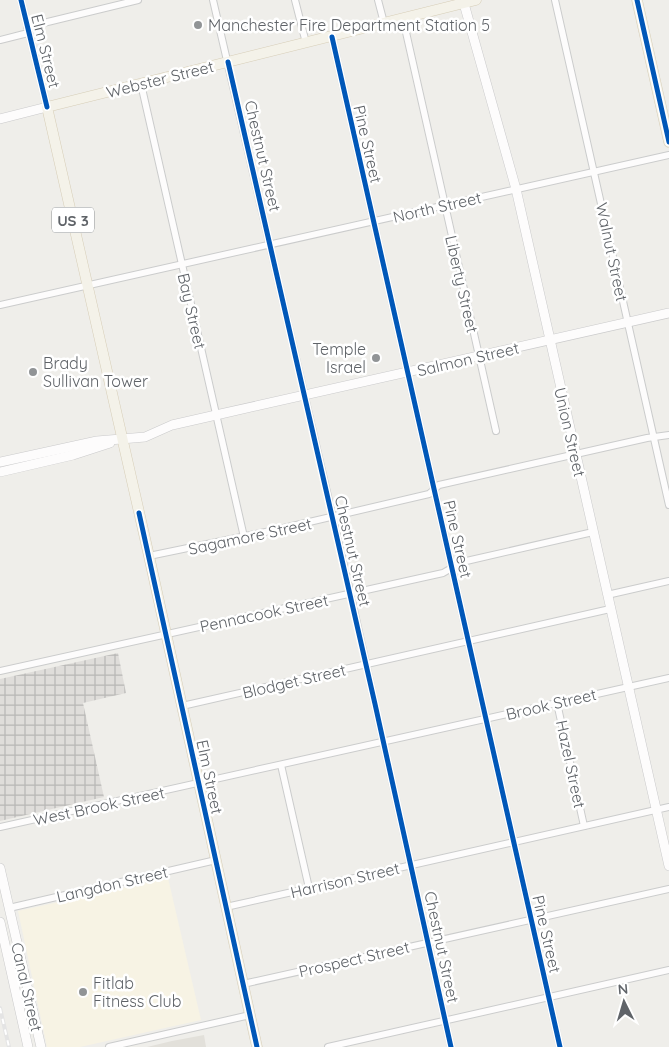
<svg xmlns="http://www.w3.org/2000/svg" width="669" height="1047" font-family="Quicksand,sans-serif">
  <defs>
    <pattern id="industrial-grid" width="8" height="8" patternUnits="userSpaceOnUse" patternTransform="scale(1.25)"><rect width="8" height="8" fill="#dfddda"/><path d="M0 4h8M4 0v8" fill="none" stroke="#b8b7b5"/></pattern>
  </defs>
  <rect width="100%" height="100%" fill="#efeeea"/>
  <!-- commercial -->
  <polygon fill="#f7f3e4" points="168,878 201,1020 80,1047 47,1047 18,911"/>
  <!-- industrial -->
  <polygon fill="url(#industrial-grid)" points="118,653 126,693 83,703 104,797 0,821 0,679"/>
  <!-- education -->
  <polygon fill="#e2e0da" points="204,1035 206,1047 147,1047 172,1041"/>
  <g fill="none" stroke-linecap="round" stroke-linejoin="round">
    <!-- street casing -->
    <g stroke="#cbcccc" stroke-width="8">
      <g id="street">
        <polyline points="21,0 47,107"/>
        <polyline points="213,0 349,587 451,1047"/>
        <polyline points="295,0 306,43"/>
        <polyline points="378,0 384,23"/>
        <polyline points="555,0 669,505"/>
        <polyline points="403,19 496,431"/>
        <polyline points="27,27 138,0"/>
        <polyline points="332,37 560,1047"/>
        <polyline points="0,40 28,33"/>
        <polyline points="141,84 244,537"/>
        <polyline points="0,305 669,155"/>
        <polyline points="149,556 275,530 429,494 439,485 647,438 669,435"/>
        <polyline points="607,595 669,581"/>
        <polyline points="0,671 443,573 462,562 593,532"/>
        <polyline points="557,703 584,826"/>
        <polyline points="182,706 610,609"/>
        <polyline points="281,765 309,888"/>
        <polyline points="0,827 669,678"/>
        <polyline points="226,907 669,807"/>
        <polyline points="9,908 216,860"/>
        <polyline points="243,984 669,889"/>
        <polyline points="109,1047 250,1015"/>
        <polyline points="328,1047 669,970"/>
      </g>
    </g>
    <!-- secondary casing -->
    <g stroke="#cacacb" stroke-width="10">
      <g id="secondary">
        <polyline points="463,0 516,189 669,866"/>
        <polyline points="0,119 47,107"/>
        <polyline points="0,462 97,441 145,437 172,425 216,415 669,313"/>
        <polyline points="0,472 73,455 110,443"/>
        <polyline points="0,868 41,1047"/>
        <polyline points="0,922 28,1047"/>
      </g>
    </g>
    <!-- primary casing -->
    <g stroke="#d7ceb8" stroke-width="11">
      <g id="primary">
        <polyline points="637,0 669,142"/>
        <polyline points="257,1047 149,556 47,107 476,0"/>
      </g>
    </g>
    <!-- street -->
    <use href="#street" stroke="#fdfcfc" stroke-width="6"/>
    <!-- secondary -->
    <use href="#secondary" stroke="#fdfcfc" stroke-width="9"/>
    <!-- primary -->
    <use href="#primary" stroke="#f4f2e9" stroke-width="10"/>
    <!-- rail casing -->
    <g stroke="#e4e4e4" stroke-width="4">
      <polyline id="rail" points="0,1008 9,1047"/>
    </g>
    <!-- rail -->
    <use href="#rail" stroke="#fff" stroke-width="2" stroke-dasharray="5.5" stroke-linecap="butt"/>
    <!-- cycleway casing -->
    <g stroke="#fff" stroke-width="8">
      <g id="cycleway">
        <polyline points="21,0 47,107"/>
        <polyline points="637,0 669,142"/>
        <polyline points="332,37 560,1047"/>
        <polyline points="228,62 375,704 451,1047"/>
        <polyline points="139,513 257,1047"/>
      </g>
    </g>
    <!-- cycleway -->
    <use href="#cycleway" stroke="#0057b8" stroke-width="5"/>
  </g>
  <!-- markers -->
  <g fill="#919496" stroke="#fff" stroke-width="2">
    <circle cx="198" cy="25" r="5"/>
    <circle cx="376" cy="358" r="5"/>
    <circle cx="33" cy="372" r="5"/>
    <circle cx="83" cy="992" r="5"/>
  </g>
  <g text-anchor="middle" dominant-baseline="central" stroke-width="5" stroke-linejoin="round" paint-order="stroke">
    <!-- shield labels -->
    <rect fill="#fff" stroke="#8f9295" stroke-width="1" x="52" y="207.5" width="42" height="25" rx="4"/>
    <g font-size="15" font-weight="bold" fill="#5f6368">
      <text x="73" y="220">US 3</text>
    </g>
    <!-- poi labels -->
    <g font-size="16" fill="#5f6368" stroke="#fff" text-anchor="start">
      <text x="208" y="25">Manchester Fire Department Station 5</text>
      <text x="366" y="349" text-anchor="end">Temple<tspan x="366" dy="18">Israel</tspan></text>
      <text x="43" y="363">Brady<tspan x="43" dy="18">Sullivan Tower</tspan></text>
      <text x="93" y="983">Fitlab<tspan x="93" dy="18">Fitness Club</tspan></text>
    </g>
    <!-- street labels -->
    <g font-size="16" fill="#5f6368" stroke="#fff">
      <text transform="translate(46 51) rotate(76)">Elm Street</text>
      <text transform="translate(160 79) rotate(-14)">Webster Street</text>
      <text transform="translate(368 144) rotate(77)">Pine Street</text>
      <text transform="translate(263 156) rotate(77)">Chestnut Street</text>
      <text transform="translate(437 207) rotate(-13)">North Street</text>
      <text transform="translate(612 252) rotate(78)">Walnut Street</text>
      <text transform="translate(462 284) rotate(77)">Liberty Street</text>
      <text transform="translate(192 311) rotate(77)">Bay Street</text>
      <text transform="translate(468 359) rotate(-13)">Salmon Street</text>
      <text transform="translate(570 432) rotate(77)">Union Street</text>
      <text transform="translate(250 536) rotate(-12)">Sagamore Street</text>
      <text transform="translate(458 539) rotate(77)">Pine Street</text>
      <text transform="translate(353 551) rotate(77)">Chestnut Street</text>
      <text transform="translate(264 613) rotate(-12)">Pennacook Street</text>
      <text transform="translate(294 681) rotate(-13)">Blodget Street</text>
      <text transform="translate(551 704) rotate(-13)">Brook Street</text>
      <text transform="translate(571 764) rotate(78)">Hazel Street</text>
      <text transform="translate(210 777) rotate(78)">Elm Street</text>
      <text transform="translate(99 806) rotate(-12)">West Brook Street</text>
      <text transform="translate(345 880) rotate(-13)">Harrison Street</text>
      <text transform="translate(112 884) rotate(-13)">Langdon Street</text>
      <text transform="translate(547 934) rotate(77)">Pine Street</text>
      <text transform="translate(442 947) rotate(78)">Chestnut Street</text>
      <text transform="translate(354 959) rotate(-13)">Prospect Street</text>
      <text transform="translate(27 987) rotate(77)">Canal Street</text>
    </g>
  </g>
  <!-- north arrow -->
  <g transform="translate(624 1002) rotate(355)" stroke="#ffffff" stroke-width="4" paint-order="stroke">
  <path d="M0-4L9 19L0 12L-9 19Z" fill="#5f6368"/>
  <text y="-8" font-size="14" font-weight="bold" text-anchor="middle" fill="#5f6368">N</text>
  </g>
</svg>
